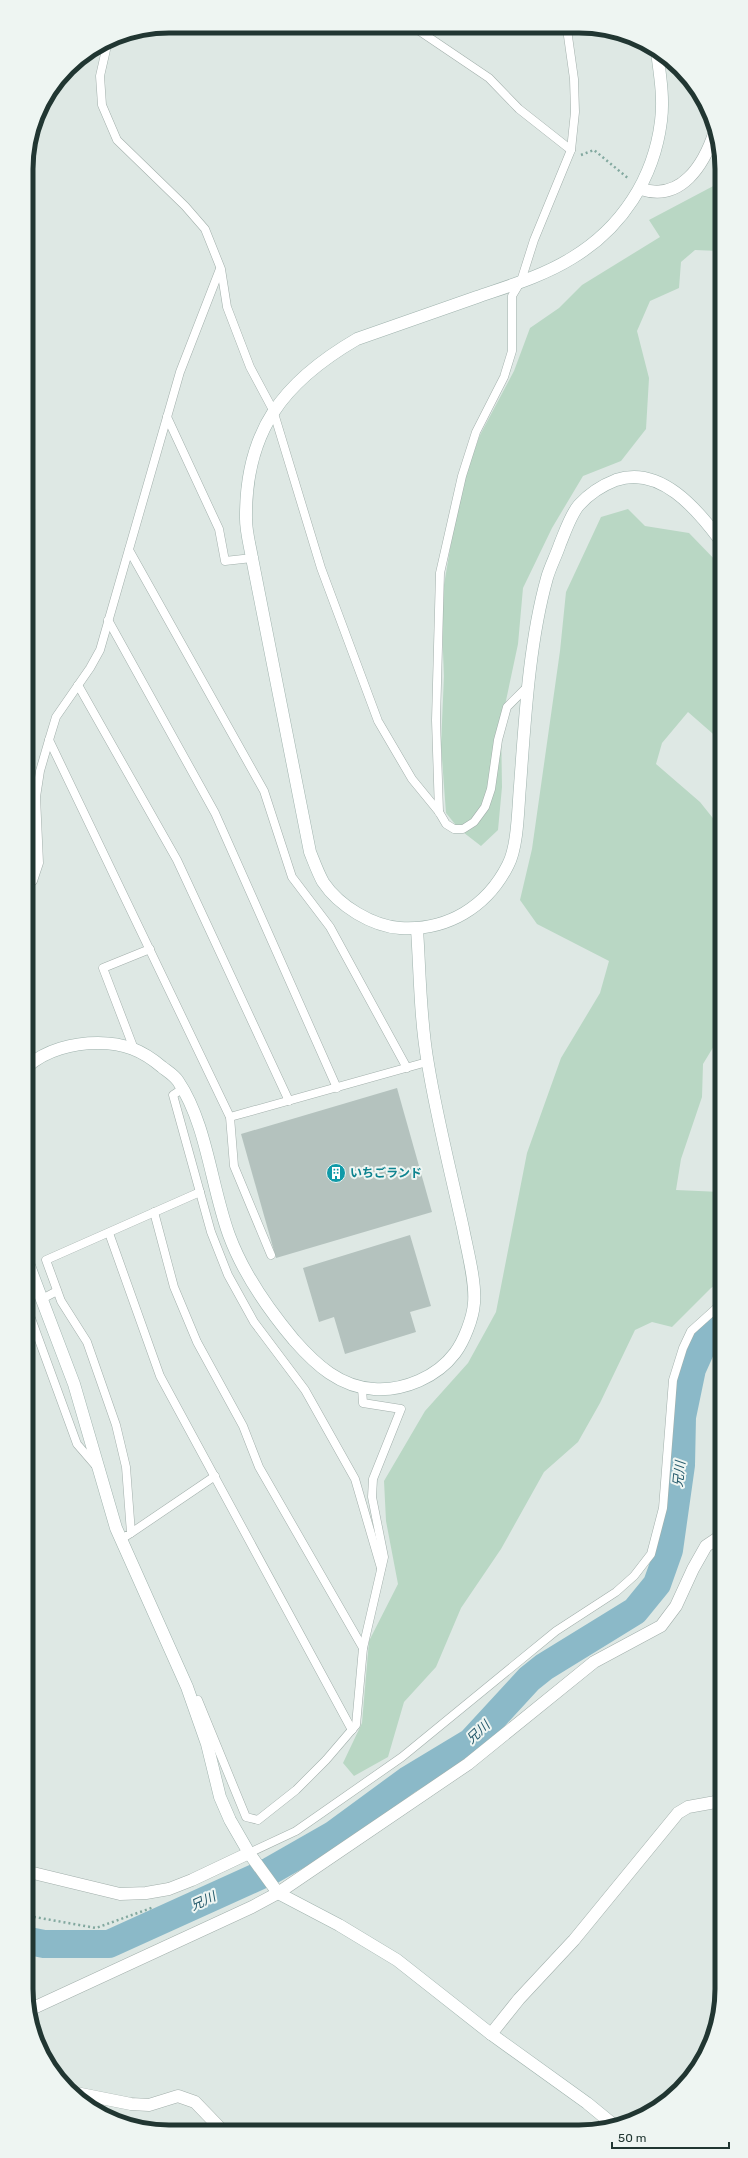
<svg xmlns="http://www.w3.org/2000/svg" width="748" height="2158" font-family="Rubik,'Noto Sans JP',sans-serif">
  <rect width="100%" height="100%" fill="#dee8e4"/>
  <!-- green -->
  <g fill="#b9d7c4">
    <polygon points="719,183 719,251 695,250 681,262 679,288 650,301 637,331 649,378 646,429 621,461 583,476 552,528 523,588 518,644 501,724 502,787 498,830 481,846 459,829 446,813 441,745 444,676 441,603 460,489 480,435 514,371 530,328 559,308 582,285 660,237 649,220"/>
    <polygon points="628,509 645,526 689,533 720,565 720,740 688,712 662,743 656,764 700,802 720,827 720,1036 703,1064 702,1097 681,1159 676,1190 721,1192 721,1282 711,1288 672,1327 652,1322 635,1330 600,1403 578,1442 544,1472 501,1549 461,1608 436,1667 404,1702 388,1757 354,1776 343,1763 362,1723 369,1641 398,1584 386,1521 384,1481 425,1411 468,1363 496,1312 527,1153 561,1058 600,993 609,961 537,924 520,900 532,849 560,651 566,592 601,517"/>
  </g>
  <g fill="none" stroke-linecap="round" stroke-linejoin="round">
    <!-- river -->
    <polyline stroke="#8bb9c8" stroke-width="28" points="29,1941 44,1944 109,1944 270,1871 333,1835 408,1780 471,1742 529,1679 544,1667 635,1611 657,1584 669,1550 681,1465 682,1417 692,1369 705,1340 721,1324"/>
  </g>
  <!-- building -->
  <g fill="#b4c2be">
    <polygon points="397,1088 432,1212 276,1258 241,1134"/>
    <polygon points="410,1235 431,1306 410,1312 416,1332 345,1354 334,1317 319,1322 303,1268"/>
  </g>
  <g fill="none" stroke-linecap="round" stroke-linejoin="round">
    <!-- lane casing -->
    <g stroke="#a2afab" stroke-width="9">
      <g id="lane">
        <polyline points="415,28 489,78 519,109 571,150"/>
        <polyline points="108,41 100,76 102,105 117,140 185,206 205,229 221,269 227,307 250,367 273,410 321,568 378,721 412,779 439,812 446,824 454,829 463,829 474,822 485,807 491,789 498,740 507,707 528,686"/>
        <polyline points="167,417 219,529 225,561 252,558"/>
        <polyline points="129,550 264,791 292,877 330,927 407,1068"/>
        <polyline points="108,620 215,813 337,1088"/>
        <polyline points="78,685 177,860 289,1101"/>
        <polyline points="49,740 230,1117 234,1166 271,1255"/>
        <polyline points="439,812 436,720 440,573 462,476 476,432 504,377 512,351 512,296 521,281 534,240 571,150 575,112 574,79 567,29"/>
        <polyline points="27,887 33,881 39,863 36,797 40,771 49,740 56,717 90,668 100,650 180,372 220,269"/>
        <polyline points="134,1049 103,968 150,949"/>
        <polyline points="182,1089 173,1095 211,1232 228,1275 254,1322 305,1390 355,1479 381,1568"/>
        <polyline points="230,1117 427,1062"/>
        <polyline points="154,1212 174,1287 197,1342 243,1426 259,1467 363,1648"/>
        <polyline points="109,1233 160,1376 352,1730"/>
        <polyline points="42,1299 57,1291"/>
        <polyline points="28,1310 77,1444 96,1466"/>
        <polyline points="131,1533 215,1476"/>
        <polyline points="120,1540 131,1533 126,1467 116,1425 87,1342 61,1301 46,1260 200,1192"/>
        <polyline points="198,1700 246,1817 258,1820 296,1790 326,1760 356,1725 363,1648 384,1557 372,1497 373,1479 401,1409 363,1403 362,1388"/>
        <polyline points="249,1853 296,1831 402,1757 556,1631 616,1592 634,1576 651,1554 663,1508 673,1380 683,1348 691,1331 721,1304"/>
      </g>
    </g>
    <!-- street casing -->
    <g stroke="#a2afab" stroke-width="13">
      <g id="street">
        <path d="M 641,189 C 681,202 704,165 715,131"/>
        <polyline points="29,1872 120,1894 146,1893 169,1889 192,1880 249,1853"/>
        <polyline points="29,2010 252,1907 278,1893 468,1764 594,1662 661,1626 676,1606 693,1569 706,1546 721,1536"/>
        <polyline points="491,2034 519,1999 574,1940 678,1813 688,1807 721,1801"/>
        <polyline points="71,2092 131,2104 149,2105 178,2096 195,2102 221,2129"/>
      </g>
    </g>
    <!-- secondary casing -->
    <g stroke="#9fb2ad" stroke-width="13">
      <g id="secondary">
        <path d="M 657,52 C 660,75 664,98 661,121 C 654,178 622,228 572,258 C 543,276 509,286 477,297 C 437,311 397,325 357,339 C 283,382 245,431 246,519 C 246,532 250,546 252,558 L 310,852 C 314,862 318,873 323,882 C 339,906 372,926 400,928 C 447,931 487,907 508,865 C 518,846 518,808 520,786 C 525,719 529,642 547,578 C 550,567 556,556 560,544 C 565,532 571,514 579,505 C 589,494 603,485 616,480 C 660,465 697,509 720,540"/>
        <path d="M 28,1066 C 46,1050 73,1043 98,1043 C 124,1043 142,1050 162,1067 C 167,1071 174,1075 178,1081 C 207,1124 211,1186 229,1235 C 243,1273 268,1309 294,1340 C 316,1365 340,1387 374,1389 C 404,1391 437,1377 455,1353 C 464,1341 473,1318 474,1303 C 476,1282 467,1249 463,1228 C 451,1173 437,1119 428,1064 C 420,1020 420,973 417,929"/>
        <polyline points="28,1263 74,1384 116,1528 187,1687 207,1744 220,1797 230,1820 249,1853 278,1893 339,1925 397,1960 491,2034 587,2103 615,2126"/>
      </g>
    </g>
    <!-- path -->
    <g stroke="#82a89f" stroke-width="2.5" stroke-dasharray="2 3" stroke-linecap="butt">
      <polyline points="581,155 594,150 629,179"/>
      <polyline points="29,1916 96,1928 154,1907"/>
    </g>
    <!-- lane -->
    <use href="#lane" stroke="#fff" stroke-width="8"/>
    <!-- street -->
    <use href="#street" stroke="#fff" stroke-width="12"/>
    <!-- secondary -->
    <use href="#secondary" stroke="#fff" stroke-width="12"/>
  </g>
  <!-- icons -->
  <defs>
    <g id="building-disc" transform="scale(1)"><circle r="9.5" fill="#0f9aa8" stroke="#eef5f2"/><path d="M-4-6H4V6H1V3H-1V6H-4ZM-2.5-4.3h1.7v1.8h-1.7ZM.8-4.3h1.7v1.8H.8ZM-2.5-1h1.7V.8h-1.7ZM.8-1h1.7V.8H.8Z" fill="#fff"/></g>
  </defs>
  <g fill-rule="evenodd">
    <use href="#building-disc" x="336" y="1173"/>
  </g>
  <g text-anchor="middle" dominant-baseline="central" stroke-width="4" stroke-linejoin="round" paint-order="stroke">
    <!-- culture labels -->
    <g font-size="12" font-weight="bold" fill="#0d838f" stroke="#eef5f2" text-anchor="start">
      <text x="350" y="1173">いちごランド</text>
    </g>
    <!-- water labels -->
    <g font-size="13" font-style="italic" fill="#23586a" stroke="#eef5f2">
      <text transform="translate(679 1474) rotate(-84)">兄川</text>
      <text transform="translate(478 1732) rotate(-43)">兄川</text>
      <text transform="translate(203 1901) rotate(-24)">兄川</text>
    </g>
  </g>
  <!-- crop -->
  <path d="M0 0H748V2158H0ZM169 33H579A136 136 0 0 1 715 169V1989A136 136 0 0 1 579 2125H169A136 136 0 0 1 33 1989V169A136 136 0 0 1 169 33Z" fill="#eef5f2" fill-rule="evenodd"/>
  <path fill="none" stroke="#213632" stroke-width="5" d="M169 33H579A136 136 0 0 1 715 169V1989A136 136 0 0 1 579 2125H169A136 136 0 0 1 33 1989V169A136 136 0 0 1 169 33Z"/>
  <!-- scale -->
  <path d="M612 2142v6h117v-6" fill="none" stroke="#213632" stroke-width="2"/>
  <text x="618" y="2142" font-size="12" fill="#213632" stroke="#eef5f2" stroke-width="3" paint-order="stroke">50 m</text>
</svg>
